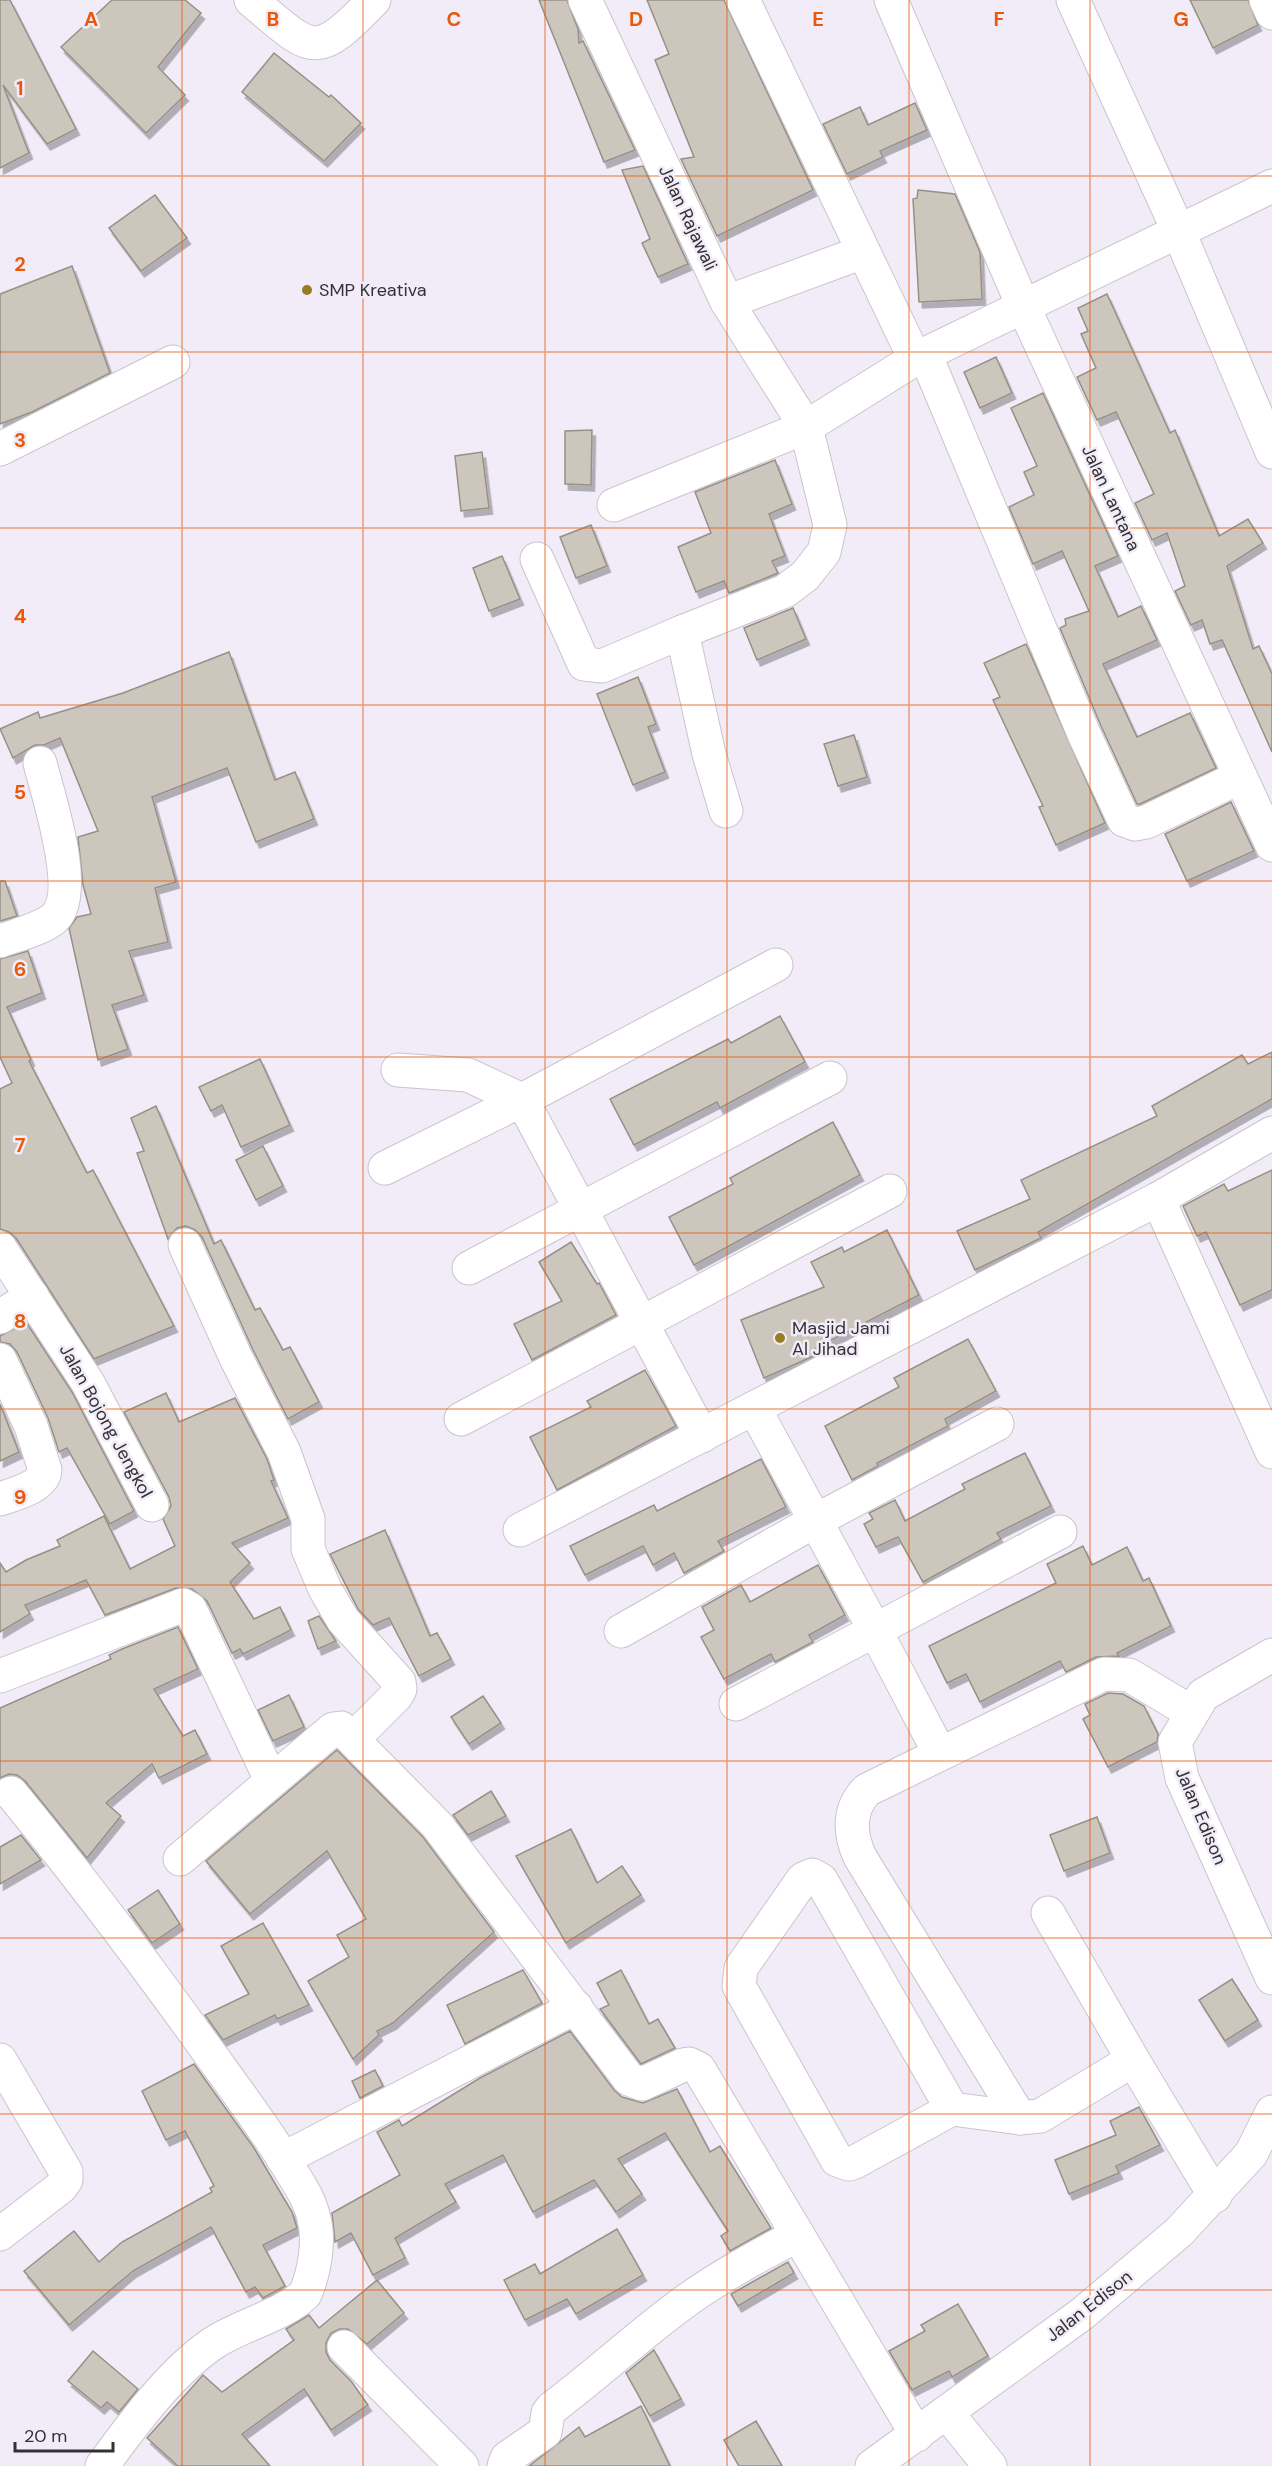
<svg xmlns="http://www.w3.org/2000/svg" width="1272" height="2466" font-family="'DM Sans',sans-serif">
  <defs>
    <filter id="shadow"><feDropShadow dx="3.5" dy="6" stdDeviation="0" flood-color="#0004"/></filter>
  </defs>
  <rect width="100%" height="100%" fill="#f1ecf7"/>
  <!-- building -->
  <g fill="#cdc6bc" stroke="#979087" stroke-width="1.5" filter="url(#shadow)">
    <polygon points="0,0 10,0 76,129 47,144 3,85 29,153 0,168"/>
    <polygon points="112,0 185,0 201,13 158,67 185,95 146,133 61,47"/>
    <polygon points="539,0 567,0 578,29 579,43 583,41 635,150 604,162"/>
    <polygon points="647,0 724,0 813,190 717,236 681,159 694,157 655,60 669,54"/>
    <polygon points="1190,0 1248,0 1258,25 1213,48"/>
    <polygon points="274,53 329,97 331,95 361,123 324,161 242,92"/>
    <polygon points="915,103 927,130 880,151 883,157 847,174 823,124 860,107 868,125"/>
    <polygon points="643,166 688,264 658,277 642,243 650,239 622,170"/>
    <polygon points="918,190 955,194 980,252 982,299 919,302 913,199 917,198"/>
    <polygon points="155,195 187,238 141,271 109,228"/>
    <polygon points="72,266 110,373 32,412 0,424 0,294"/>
    <polygon points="1107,294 1170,433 1175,430 1219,536 1248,519 1263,543 1227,566 1253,649 1259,646 1272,674 1272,752 1222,640 1210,644 1202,620 1191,625 1175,591 1185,586 1167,533 1152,540 1135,503 1154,494 1116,412 1097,420 1077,377 1096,368 1081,334 1088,331 1078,308"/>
    <polygon points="996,357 1012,393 980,408 964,372"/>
    <polygon points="1043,393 1118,556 1095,566 1118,617 1141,606 1157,640 1103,664 1137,737 1190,713 1216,768 1140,804 1137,804 1101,726 1060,628 1066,625 1065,619 1089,611 1062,551 1033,564 1009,507 1034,495 1024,472 1037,466 1011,408"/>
    <polygon points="592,430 591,485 565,484 565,431"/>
    <polygon points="482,452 489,508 461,511 455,456"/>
    <polygon points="775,460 792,504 769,514 785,556 772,561 778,573 729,593 724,581 696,592 678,547 711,533 695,492"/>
    <polygon points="591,525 607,566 576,578 560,537"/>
    <polygon points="502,556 520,599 489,611 473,568"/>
    <polygon points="793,608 806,639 757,660 744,628"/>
    <polygon points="1026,644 1105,823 1056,845 1039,807 1043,806 993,700 1000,697 984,663"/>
    <polygon points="229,652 275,780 295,772 314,819 256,842 227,768 152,797 176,882 155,888 168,942 129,951 144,995 112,1005 128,1049 98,1060 69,928 77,917 91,914 83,885 78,837 98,831 60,738 44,745 35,745 13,758 0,729 38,712 40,718 123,693"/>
    <polygon points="638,677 656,724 648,727 665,772 633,785 597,694"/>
    <polygon points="854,735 867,777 838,786 824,744"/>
    <polygon points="1231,802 1254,851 1187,881 1165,834"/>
    <polygon points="0,881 5,881 17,916 0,921"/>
    <polygon points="28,951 42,993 7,1007 31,1060 29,1061 87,1173 93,1170 174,1326 94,1359 16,1238 9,1232 0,1229 0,1089 12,1083 0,1057 0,959"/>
    <polygon points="780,1016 805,1062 720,1108 717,1102 634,1145 610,1099 728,1039 731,1043"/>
    <polygon points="1272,1052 1272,1099 1038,1232 1041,1238 975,1270 957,1231 1030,1199 1021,1180 1157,1116 1152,1106 1242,1055 1248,1064"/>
    <polygon points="260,1059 290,1125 241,1147 222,1105 211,1111 199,1087"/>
    <polygon points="156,1106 214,1244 221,1240 255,1310 260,1308 283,1350 290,1347 319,1402 288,1419 253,1350 202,1237 195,1230 186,1226 177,1228 168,1239 137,1153 144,1151 131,1118"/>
    <polygon points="833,1122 860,1175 694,1265 669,1217 733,1184 730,1178"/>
    <polygon points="263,1146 283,1186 256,1200 236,1160"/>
    <polygon points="1272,1170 1272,1290 1240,1305 1206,1232 1197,1236 1183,1206 1224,1184 1228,1191"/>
    <polygon points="887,1230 919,1295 816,1348 818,1354 764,1378 741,1320 824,1287 811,1262 842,1247 844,1252"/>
    <polygon points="571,1242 597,1284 599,1283 616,1315 532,1360 514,1324 562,1301 539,1262"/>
    <polygon points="26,1322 72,1392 134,1511 110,1524 67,1448 59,1452 48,1418 17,1352 10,1344 0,1342 0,1336"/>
    <polygon points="968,1339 996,1391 945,1419 948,1426 877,1463 878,1466 852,1480 825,1426 899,1387 894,1378"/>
    <polygon points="645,1370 676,1426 557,1490 530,1437 591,1407 587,1401"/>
    <polygon points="166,1393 179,1422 235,1398 267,1459 274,1480 271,1481 288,1518 232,1543 250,1563 230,1582 254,1619 280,1607 291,1630 243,1654 240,1649 232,1653 207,1601 192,1589 176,1588 105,1615 86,1580 25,1605 30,1614 0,1632 0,1563 6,1572 26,1560 60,1546 57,1540 104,1516 130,1569 175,1546 163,1519 171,1506 169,1497 124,1412"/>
    <polygon points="0,1404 19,1452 0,1461"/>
    <polygon points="1025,1453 1051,1506 997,1533 1001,1539 923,1582 898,1537 876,1547 864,1524 873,1519 869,1513 895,1500 905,1521 965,1489 962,1484"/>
    <polygon points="761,1459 786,1507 718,1541 724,1551 684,1573 674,1553 653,1565 643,1546 585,1575 570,1546 654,1505 657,1511"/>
    <polygon points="385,1530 430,1636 437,1633 451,1659 419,1676 389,1618 373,1625 358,1609 330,1554"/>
    <polygon points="1083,1546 1092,1565 1127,1547 1143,1581 1149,1578 1171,1626 1117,1653 1119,1656 1096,1657 1066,1672 1060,1661 980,1702 966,1674 947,1683 929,1646 1056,1583 1047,1564"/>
    <polygon points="818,1565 845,1615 809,1635 813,1642 775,1662 771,1654 724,1679 701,1637 714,1630 702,1607 741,1585 750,1602"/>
    <polygon points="319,1616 336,1641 318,1649 308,1621"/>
    <polygon points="178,1627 198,1669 154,1689 183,1736 195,1730 207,1754 159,1778 152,1764 106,1803 121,1816 87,1858 25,1781 17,1775 9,1774 0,1778 0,1708 111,1659 109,1655 122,1649"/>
    <polygon points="1108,1693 1123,1694 1144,1706 1158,1734 1157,1742 1108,1767 1083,1719 1090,1715 1085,1704"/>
    <polygon points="289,1695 304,1727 273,1741 258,1710"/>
    <polygon points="483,1696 501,1723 469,1744 451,1717"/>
    <polygon points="337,1750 423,1837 494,1932 393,2023 377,2031 379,2035 353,2059 308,1981 349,1957 337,1935 366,1919 327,1851 250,1914 206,1861"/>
    <polygon points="491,1791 506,1816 468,1835 453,1815"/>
    <polygon points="1097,1817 1110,1853 1064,1871 1050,1835"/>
    <polygon points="571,1829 597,1883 622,1866 641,1895 566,1943 516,1856"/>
    <polygon points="21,1835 41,1860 0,1884 0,1847"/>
    <polygon points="158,1890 180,1924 152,1943 128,1910"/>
    <polygon points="263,1923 309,2005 277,2019 275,2015 223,2040 205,2015 249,1994 221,1946"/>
    <polygon points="523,1970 542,2003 465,2044 447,2005"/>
    <polygon points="621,1970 649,2024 658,2019 675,2048 641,2064 600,2009 609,2005 597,1983"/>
    <polygon points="1232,1979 1258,2020 1225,2041 1199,2000"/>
    <polygon points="570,2031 614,2090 622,2097 643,2103 677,2089 710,2152 720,2146 771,2228 730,2251 721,2236 728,2231 665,2133 618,2159 642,2194 616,2212 594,2180 533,2212 503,2155 445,2184 456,2202 395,2238 405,2258 373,2275 351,2233 335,2242 332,2213 400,2175 377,2132 399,2120 402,2126 480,2078"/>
    <polygon points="194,2064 254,2148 292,2212 297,2228 263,2245 285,2286 263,2298 255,2287 246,2292 211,2227 133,2271 69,2325 24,2271 74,2231 99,2262 122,2242 212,2192 210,2188 214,2186 185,2131 166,2140 142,2091"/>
    <polygon points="375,2070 383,2086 360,2098 352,2081"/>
    <polygon points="1139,2107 1160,2145 1116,2166 1119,2173 1069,2194 1055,2160 1116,2135 1110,2121"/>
    <polygon points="617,2229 643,2275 576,2314 567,2299 525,2320 504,2280 535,2264 540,2274"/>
    <polygon points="788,2262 794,2273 738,2306 731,2294"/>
    <polygon points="377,2280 404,2313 367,2344 348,2329 340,2329 331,2333 326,2343 326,2352 330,2360 351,2381 368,2405 331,2430 304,2389 242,2434 270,2466 178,2466 147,2438 203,2375 222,2392 294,2340 286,2329 309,2315 319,2328"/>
    <polygon points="958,2304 988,2356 952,2377 949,2371 912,2390 889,2351 925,2331 921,2325"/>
    <polygon points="654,2350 681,2399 650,2416 626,2373"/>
    <polygon points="93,2351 138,2389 119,2412 107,2402 101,2408 68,2381"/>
    <polygon points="641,2406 670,2466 529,2466 579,2427 585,2437"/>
    <polygon points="756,2421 782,2466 739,2466 724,2440"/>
  </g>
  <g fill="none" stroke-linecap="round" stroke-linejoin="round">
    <!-- minor casing -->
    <g stroke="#c9c4ce" stroke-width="35">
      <g id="minor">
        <path d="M 251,0 C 313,52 314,62 374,0"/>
        <polyline points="585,0 727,302 806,427 830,525 824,552 805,576 785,591 682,632 709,754 726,811"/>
        <polyline points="743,0 915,359"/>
        <polyline points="891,0 1024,308 1272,845"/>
        <polyline points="1073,0 1178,230 1272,452"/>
        <polyline points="1266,0 1272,13"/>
        <polyline points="727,302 863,252"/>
        <polyline points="925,354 1084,734 1124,820 1135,824 1146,822 1240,777"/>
        <polyline points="0,449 173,362"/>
        <polyline points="614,505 806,427 915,359 1272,186"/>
        <polyline points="537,559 584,664 602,666 682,632"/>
        <path d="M 0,941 C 16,935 38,930 52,920 C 83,898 48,795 40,763"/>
        <polyline points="398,1070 468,1075 522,1100"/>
        <polyline points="385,1168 522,1100"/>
        <polyline points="1158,1199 1272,1452"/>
        <polyline points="185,1245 236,1358 284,1452 308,1519 308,1549 325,1589 343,1620 399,1682 400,1689 396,1696 353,1739"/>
        <polyline points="0,1248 88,1383 152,1505"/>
        <polyline points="469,1268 830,1078"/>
        <polyline points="0,1317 32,1296"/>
        <path d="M 0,1360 L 31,1426 L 45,1470 C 44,1487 14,1494 0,1499"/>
        <polyline points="754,1408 1158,1199 1272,1133"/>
        <polyline points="461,1419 890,1191"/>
        <polyline points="702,1436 522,1100 776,965"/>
        <polyline points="520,1530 754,1408 876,1632 939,1752"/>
        <polyline points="621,1631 815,1521 997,1424"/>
        <polyline points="1272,1655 1203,1695 1175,1742 1182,1778 1272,1978"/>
        <polyline points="0,1676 183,1605 190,1609 271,1780"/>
        <polyline points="736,1704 1060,1532"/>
        <path d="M 11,1793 C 81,1878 146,1965 210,2054 C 237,2091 264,2127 288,2166 C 298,2183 310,2199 314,2219 C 320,2242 314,2274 305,2294 C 284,2315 238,2326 212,2344 C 170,2373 132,2425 102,2466"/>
        <polyline points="180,1859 333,1729 341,1728 437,1825 629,2079 642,2084 683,2065 689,2064 699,2069 917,2435"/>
        <polyline points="1048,1913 1133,2060"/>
        <polyline points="0,2060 66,2172 66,2180 61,2187 0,2234"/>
        <polyline points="952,2109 821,1880 812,1875 803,1879 741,1968 739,1986 837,2160 849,2164 855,2162 952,2109 1020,2118 1040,2116 1133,2060 1215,2196"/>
        <path d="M 1020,2118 L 860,1857 C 849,1833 848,1809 867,1790 L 1104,1674 L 1129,1675 L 1191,1712"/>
        <polyline points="283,2159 576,2007"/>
        <polyline points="344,2347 462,2466"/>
        <polyline points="947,2413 990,2466"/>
        <path d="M 504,2466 L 507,2458 L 545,2432 L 548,2413 L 552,2408 C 599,2373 642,2332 690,2298 C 724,2274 761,2254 798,2235"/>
        <polyline points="872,2466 1082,2314 1179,2232 1251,2154 1272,2112"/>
      </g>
    </g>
    <!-- minor -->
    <use href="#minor" stroke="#fff" stroke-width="33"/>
  </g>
  <!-- grid -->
  <path fill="none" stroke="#e8590c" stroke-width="1.5" stroke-opacity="0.55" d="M 182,0 L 182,2466M 363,0 L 363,2466M 545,0 L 545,2466M 727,0 L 727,2466M 909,0 L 909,2466M 1090,0 L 1090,2466M 0,176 L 1272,176M 0,352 L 1272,352M 0,528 L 1272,528M 0,705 L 1272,705M 0,881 L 1272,881M 0,1057 L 1272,1057M 0,1233 L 1272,1233M 0,1409 L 1272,1409M 0,1585 L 1272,1585M 0,1761 L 1272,1761M 0,1938 L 1272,1938M 0,2114 L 1272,2114M 0,2290 L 1272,2290"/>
  <!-- markers -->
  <g fill="#977c24" stroke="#f1ecf7" stroke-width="2">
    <circle cx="307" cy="290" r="6"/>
    <circle cx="780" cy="1338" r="6"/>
  </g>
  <g text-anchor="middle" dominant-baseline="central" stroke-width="5" stroke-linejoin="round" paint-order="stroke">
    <!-- street labels -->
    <g font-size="18" fill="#333135" stroke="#f1ecf7">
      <text transform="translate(688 218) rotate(65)">Jalan Rajawali</text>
      <text transform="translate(1111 498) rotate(65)">Jalan Lantana</text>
      <text transform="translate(106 1421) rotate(61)">Jalan Bojong Jengkol</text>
      <text transform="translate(1201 1816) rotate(67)">Jalan Edison</text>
      <text transform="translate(1089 2306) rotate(-38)">Jalan Edison</text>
    </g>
    <!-- poi labels -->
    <g font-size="18" fill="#333135" stroke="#f1ecf7" text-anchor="start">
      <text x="319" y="290">SMP Kreativa</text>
      <text x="792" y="1328">Masjid Jami<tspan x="792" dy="21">Al Jihad</tspan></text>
    </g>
  </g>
  <g font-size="20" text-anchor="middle" font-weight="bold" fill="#e8590c" stroke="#f1ecf7" stroke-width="5" stroke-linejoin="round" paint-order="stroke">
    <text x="91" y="26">A</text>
    <text x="273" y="26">B</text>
    <text x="454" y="26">C</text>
    <text x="636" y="26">D</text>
    <text x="818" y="26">E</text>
    <text x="999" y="26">F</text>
    <text x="1181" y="26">G</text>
    <text x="20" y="95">1</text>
    <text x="20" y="271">2</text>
    <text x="20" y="447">3</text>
    <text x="20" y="623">4</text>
    <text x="20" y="799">5</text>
    <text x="20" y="976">6</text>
    <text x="20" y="1152">7</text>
    <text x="20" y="1328">8</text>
    <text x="20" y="1504">9</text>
  </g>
  <!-- scale -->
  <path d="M15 2442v9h98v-9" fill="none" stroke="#333135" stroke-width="3"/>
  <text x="24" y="2442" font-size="18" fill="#333135" stroke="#f1ecf7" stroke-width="4.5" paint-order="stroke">20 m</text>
</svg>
